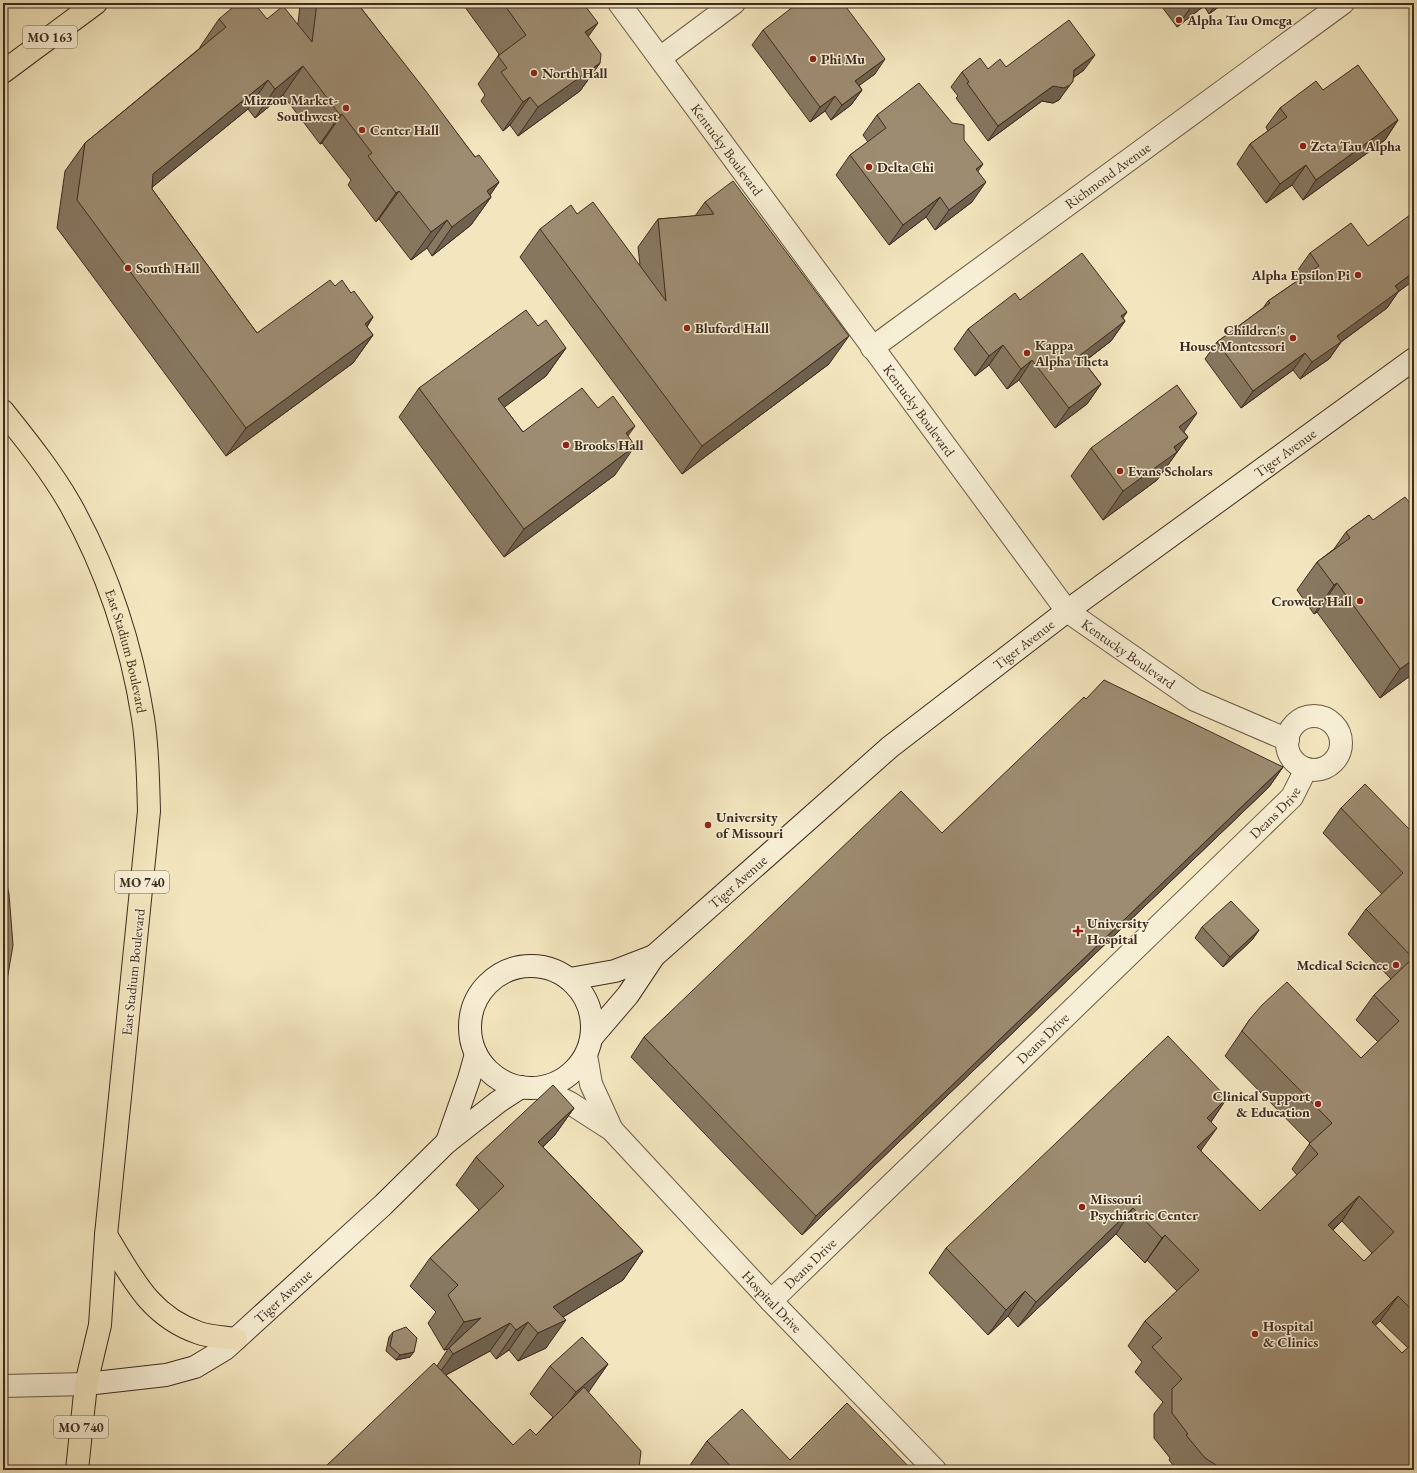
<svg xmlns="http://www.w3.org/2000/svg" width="1417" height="1473" font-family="'EB Garamond',serif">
  <rect width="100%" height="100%" fill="#f3e6be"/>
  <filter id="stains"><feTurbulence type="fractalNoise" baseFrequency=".005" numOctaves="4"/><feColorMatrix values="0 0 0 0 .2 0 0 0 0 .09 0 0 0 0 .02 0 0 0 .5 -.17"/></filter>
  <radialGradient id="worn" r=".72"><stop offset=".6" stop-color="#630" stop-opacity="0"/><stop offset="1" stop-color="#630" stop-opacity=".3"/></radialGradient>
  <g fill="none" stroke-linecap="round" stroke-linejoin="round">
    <!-- street casing -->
    <g stroke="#6c5946" stroke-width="24">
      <g id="street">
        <path id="s1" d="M 619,3 L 1067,611 L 1195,700 L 1288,740"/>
        <polyline points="660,58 734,3"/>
        <path id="s2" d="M 872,348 L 1343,3"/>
        <circle cx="1314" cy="743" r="27"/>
        <polyline points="586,1055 591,1084 612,1130"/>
        <path id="s3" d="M 540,1088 L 570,1103 L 612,1130 L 771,1301 L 935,1470"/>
        <path id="s4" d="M 771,1301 L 1292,797 L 1306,769"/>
        <polyline points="3,1386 86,1384"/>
      </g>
    </g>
    <!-- secondary casing -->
    <g stroke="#3f2a1e" stroke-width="24">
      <g id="secondary">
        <circle cx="531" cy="1027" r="61"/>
        <polyline points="570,979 615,971 654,956"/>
        <path id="s5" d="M 592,1037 L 628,995 L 654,956 L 890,747 L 1067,611 L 1414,359"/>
        <polyline points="447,1142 469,1079 476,1054"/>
        <path id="s6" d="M 86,1384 L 166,1375 L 195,1367 L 225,1349 L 383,1205 L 447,1142 L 498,1102 L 521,1087"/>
      </g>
    </g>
    <!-- primary casing -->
    <g stroke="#3f2a1e" stroke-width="24">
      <g id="primary">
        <polyline points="3,72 96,3"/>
        <path id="s7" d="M 3,411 C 27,441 51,471 70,504 C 107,570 131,643 143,718 C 148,749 148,780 149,811 L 106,1235 L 100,1325 L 86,1384 L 77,1470"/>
        <path d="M 106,1235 C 132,1277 149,1316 199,1333 C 210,1337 224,1337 236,1339"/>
      </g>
    </g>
    <!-- street -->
    <use href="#street" stroke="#f7efd5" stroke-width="22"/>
    <!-- secondary -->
    <use href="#secondary" stroke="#f7efd5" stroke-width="22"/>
    <!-- primary -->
    <use href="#primary" stroke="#f3e6be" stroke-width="22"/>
  </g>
  <!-- wall -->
  <g fill="#877861" stroke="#3f2a1e" fill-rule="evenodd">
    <polygon points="301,3 367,3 361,8 475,157 499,182 490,195 491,197 471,225 432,256 427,248 411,260 379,219 376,222 348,185 351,180 322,143 320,144 283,95 255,118 248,109 152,187 152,189 257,333 335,286 351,293 373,317 367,327 373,335 353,363 226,456 57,228 65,171 85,143 200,48 200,47 219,19 267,19 298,24 300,4"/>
    <polygon points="462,3 583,3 588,36 600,63 580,91 518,136 510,125 503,131 481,101 485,95 478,84 498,56 499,54"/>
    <polygon points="1159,3 1224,3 1209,14 1204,6 1177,27"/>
    <polygon points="763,30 875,74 859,85 862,90 851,105 831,120 825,111 810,122 752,45"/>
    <polygon points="1006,67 1084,70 1073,78 1059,100 1053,103 1042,101 988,141 956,98 958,96 951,87 962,72"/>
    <polygon points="1323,90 1398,120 1385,140 1303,200 1292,185 1266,203 1237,164 1250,144 1268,131 1266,127 1280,108"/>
    <polygon points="877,115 964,140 978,171 972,202 935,230 926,217 889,245 836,175 850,155 868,142 863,135"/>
    <polygon points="705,202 829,364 682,474 520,257 540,229 640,265 638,247 658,219 695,216"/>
    <polygon points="1368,246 1414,280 1398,292 1387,308 1341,342 1329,359 1300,379 1293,370 1241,408 1205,359 1217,342 1263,308 1268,301 1303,277 1298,270 1310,253"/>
    <polygon points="1020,300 1123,318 1125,321 1111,341 1084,362 1101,384 1087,404 1055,428 1019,380 1007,389 989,365 975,376 954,349 968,329"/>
    <polygon points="538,326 566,348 546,376 504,407 523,432 598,408 628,436 615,475 504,557 399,417 419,388"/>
    <polygon points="1184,432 1188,437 1157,480 1103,520 1071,476 1091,448"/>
    <polygon points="1369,515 1414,673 1380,698 1317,612 1314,614 1297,590 1317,562 1334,549 1346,532"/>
    <polygon points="1086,699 1283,767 1269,787 802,1235 631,1057 644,1037 942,833"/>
    <path d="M 1341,808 L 1414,834 L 1414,1470 L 1177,1470 L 1169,1460 L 1170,1458 L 1154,1438 L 1154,1414 L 1163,1402 L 1135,1372 L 1142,1362 L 1128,1346 L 1145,1321 L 1177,1291 L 1147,1260 L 1145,1263 L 1116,1234 L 1018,1327 L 1008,1316 L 988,1335 L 929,1273 L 946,1248 L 1227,1098 L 1211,1122 L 1201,1151 L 1260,1211 L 1297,1175 L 1292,1169 L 1310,1143 L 1225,1056 L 1250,1019 L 1361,1058 L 1378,1042 L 1356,1020 L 1374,995 L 1391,979 L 1348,934 L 1366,909 L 1382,894 L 1323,833 ZM 1342,1221 L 1372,1253 L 1364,1261 L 1333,1230 ZM 1380,1321 L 1408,1348 L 1402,1353 L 1375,1326 Z"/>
    <polygon points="1202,927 1259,930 1252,940 1223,967 1195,938"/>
    <polygon points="574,1108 554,1136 543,1147 643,1251 623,1280 563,1317 546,1348 518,1361 509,1350 496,1359 490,1351 446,1375 513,1445 536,1435 553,1417 530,1394 550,1366 608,1364 588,1392 639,1468 641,1470 322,1470 324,1468 437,1366 448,1349 444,1350 428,1323 436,1312 410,1286 430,1258 479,1210 456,1185 476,1157"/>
    <polygon points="393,1332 410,1357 396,1360 386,1351 389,1337"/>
    <polygon points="707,1441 790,1460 912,1470 690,1470 688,1468"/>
  </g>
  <!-- shaded-wall -->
  <g fill="#6e624f" stroke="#3f2a1e">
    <polygon points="352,3 367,3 334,28"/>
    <polygon points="1196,3 1206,3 1204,6 1177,27 1191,7"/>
    <polygon points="1217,3 1224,3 1209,14"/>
    <polygon points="598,23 578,51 585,32"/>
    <polygon points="1095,55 1084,70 1063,85 1074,70"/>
    <polygon points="885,59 875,74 845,96 855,81"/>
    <polygon points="600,63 580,91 518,136 538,107"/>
    <polygon points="303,66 283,95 255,118 275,89"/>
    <polygon points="268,80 248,109 133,203 153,174"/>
    <polygon points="1073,81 1059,100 1053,103 1042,101 988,141 998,126 1053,86"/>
    <polygon points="862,90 851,105 831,120 842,105"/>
    <polygon points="835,96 825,111 810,122 820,107"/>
    <polygon points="530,97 510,125 503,131 523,102"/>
    <polygon points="342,114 322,143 320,144 340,115"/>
    <polygon points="1398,120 1385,140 1303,200 1316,180"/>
    <polygon points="983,164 969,184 976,169"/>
    <polygon points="1306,165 1292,185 1266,203 1280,184"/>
    <polygon points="499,182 486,201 491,197 471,225 432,256 452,227 487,191"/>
    <polygon points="986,182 972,202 935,230 949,210"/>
    <polygon points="399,191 379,219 376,222 396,193"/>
    <polygon points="940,197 926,217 889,245 903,225"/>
    <polygon points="447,220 427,248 411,260 431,232"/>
    <polygon points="1414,272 1414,280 1398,292 1387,308 1338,344 1341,342 1329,359 1300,379 1312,362 1337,336 1395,286"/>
    <polygon points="1127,312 1116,328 1125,321 1111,341 1065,376 1079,356 1121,316"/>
    <polygon points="373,317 354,345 365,324"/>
    <polygon points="373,335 353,363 226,456 246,428"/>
    <polygon points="849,336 829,364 682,474 702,446"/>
    <polygon points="1003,345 989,365 975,376 989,356"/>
    <polygon points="566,348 546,376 478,427 498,399"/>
    <polygon points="1305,353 1293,370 1241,408 1253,391"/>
    <polygon points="1032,360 1019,380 1007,389 1021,369"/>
    <polygon points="1101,384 1087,404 1055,428 1069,408"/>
    <polygon points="1197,413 1177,442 1179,427"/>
    <polygon points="635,426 615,454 626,433"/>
    <polygon points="1188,437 1157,480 1103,520 1123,491 1174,447"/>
    <polygon points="635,446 615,475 504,557 524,529"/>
    <polygon points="1337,583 1317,612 1314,614 1334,585"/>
    <polygon points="1414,659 1414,673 1380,698 1400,669"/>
    <polygon points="1283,767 1269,787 802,1235 816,1216"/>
    <polygon points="1259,930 1252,940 1223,967 1230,957"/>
    <polygon points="1227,1098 1210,1123 1207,1118"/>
    <polygon points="574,1108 554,1136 518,1170 538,1142"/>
    <polygon points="1217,1128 1199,1153 1197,1147"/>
    <polygon points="1359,1196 1342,1221 1311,1250 1328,1225"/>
    <polygon points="1133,1208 1116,1234 1018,1327 1036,1302"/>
    <polygon points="1165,1235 1147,1260 1145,1263 1162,1238"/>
    <polygon points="643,1251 623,1280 539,1332 566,1320 546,1348 518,1361 538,1333 553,1307"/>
    <polygon points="1025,1291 1008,1316 988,1335 1006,1310"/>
    <polygon points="1398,1296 1380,1321 1354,1347 1372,1322"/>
    <polygon points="481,1318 448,1349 444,1350 464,1322"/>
    <polygon points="528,1322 509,1350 496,1359 516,1330"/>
    <polygon points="510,1323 490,1351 433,1382 453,1354"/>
    <polygon points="414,1352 410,1357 396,1360 400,1355"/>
    <polygon points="608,1364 588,1393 556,1420 576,1392"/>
  </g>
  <!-- building -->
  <g fill="#9d8c71" stroke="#3f2a1e" fill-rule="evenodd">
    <polygon points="238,3 254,3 267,19 283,6 312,42 317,3 357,3 425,90 475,157 479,155 499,182 487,191 491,197 452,227 447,220 431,232 399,191 396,193 368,156 372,153 342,114 340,115 303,66 275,89 268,80 153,174 152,189 257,333 330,280 335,286 342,280 351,293 354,291 373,317 365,324 373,335 246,428 77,200 85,143 226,27 219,19"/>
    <polygon points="503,3 583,3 598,23 585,32 601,54 600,63 538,107 530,97 523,102 501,72 507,68 498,56 526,35"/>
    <polygon points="798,3 843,3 885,59 855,81 862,90 842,105 835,96 820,107 763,30"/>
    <polygon points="1188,3 1196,3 1191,7"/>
    <polygon points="1069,20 1095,55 1074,70 1073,81 1070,85 1064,88 1053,86 998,126 967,83 969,82 962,72 980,58 988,69 1000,59 1006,67"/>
    <polygon points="1358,65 1398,120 1316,180 1306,165 1280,184 1250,144 1287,117 1280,108 1316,81 1323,90"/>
    <polygon points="919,83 952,123 964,125 964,140 983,164 976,169 986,182 949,210 940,197 903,225 850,155 886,128 877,115"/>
    <polygon points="733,181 849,336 702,446 540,229 571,205 577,214 593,202 666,301 658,219 714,214 705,202"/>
    <polygon points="1414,212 1414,272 1395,286 1399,291 1337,336 1341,342 1312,362 1305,353 1253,391 1217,342 1270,303 1268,301 1319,266 1310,253 1351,223 1368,246"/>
    <polygon points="1082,253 1127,312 1121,316 1125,321 1079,356 1101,384 1069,408 1032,360 1021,369 1003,345 989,356 968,329 1015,293 1020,300"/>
    <polygon points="526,310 538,326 546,320 566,348 498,399 523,432 582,388 598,408 613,396 635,426 626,433 635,446 524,529 419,388"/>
    <polygon points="1177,385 1197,413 1179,427 1188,437 1174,447 1177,452 1123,491 1091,448"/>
    <polygon points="1405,497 1414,508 1414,659 1400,669 1337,583 1334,585 1317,562 1350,538 1346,532 1369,515 1373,520"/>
    <polygon points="1104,680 1283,767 816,1216 644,1037 901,791 942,833 1084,697 1086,699"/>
    <path d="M 1365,784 L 1414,834 L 1414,1312 L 1398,1296 L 1372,1322 L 1402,1353 L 1414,1342 L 1414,1470 L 1224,1470 L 1205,1458 L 1186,1435 L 1188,1434 L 1172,1413 L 1172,1389 L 1182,1379 L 1152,1347 L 1162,1338 L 1145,1321 L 1199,1270 L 1165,1235 L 1162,1238 L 1133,1208 L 1036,1302 L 1025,1291 L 1006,1310 L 946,1248 L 1168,1036 L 1227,1098 L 1207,1118 L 1217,1128 L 1197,1147 L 1260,1211 L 1318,1154 L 1309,1144 L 1332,1123 L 1242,1031 L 1250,1019 L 1262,1005 L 1287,982 L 1361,1058 L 1399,1021 L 1374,995 L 1413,958 L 1366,909 L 1403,873 L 1341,808 ZM 1359,1196 L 1394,1232 L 1364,1261 L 1328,1225 Z"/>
    <polygon points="3,866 9,894 13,945 3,1004"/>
    <polygon points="1231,901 1259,930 1230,957 1202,927"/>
    <polygon points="553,1085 574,1108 538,1142 643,1251 553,1307 566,1320 538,1333 528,1322 516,1330 510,1323 453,1354 449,1348 481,1318 464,1322 448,1295 458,1285 430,1258 504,1186 476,1157"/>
    <polygon points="406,1327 417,1338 414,1352 400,1355 390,1346 393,1332"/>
    <polygon points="582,1337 608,1364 576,1392 550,1366"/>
    <polygon points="434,1363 513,1445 530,1429 536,1435 584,1387 641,1451 639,1468 641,1470 326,1470 324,1468"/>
    <polygon points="847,1403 912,1470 734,1470 707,1441 742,1409 790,1460"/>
    <polygon points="252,1465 257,1470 247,1470"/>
  </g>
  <!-- markers -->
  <g fill="#8f2418" stroke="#f7efd5" stroke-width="1.5">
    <circle cx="1179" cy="20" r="4"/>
    <circle cx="813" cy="59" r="4"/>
    <circle cx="534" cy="73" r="4"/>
    <circle cx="346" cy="108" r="4"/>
    <circle cx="362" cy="130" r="4"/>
    <circle cx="1303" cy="146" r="4"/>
    <circle cx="869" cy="167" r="4"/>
    <circle cx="128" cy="268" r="4"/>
    <circle cx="1358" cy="275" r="4"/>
    <circle cx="687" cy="328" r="4"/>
    <circle cx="1293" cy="338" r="4"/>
    <circle cx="1027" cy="353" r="4"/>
    <circle cx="566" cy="445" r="4"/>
    <circle cx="1120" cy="471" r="4"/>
    <circle cx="1360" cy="601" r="4"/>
    <circle cx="708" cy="825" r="4"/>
    <path d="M1076 925h4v4h4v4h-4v4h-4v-4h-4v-4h4z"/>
    <circle cx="1396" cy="965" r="4"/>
    <circle cx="1318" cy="1104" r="4"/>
    <circle cx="1082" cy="1207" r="4"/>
    <circle cx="1255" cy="1334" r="4"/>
  </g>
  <g text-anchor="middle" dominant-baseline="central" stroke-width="3" stroke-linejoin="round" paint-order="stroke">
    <!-- shield labels -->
    <g fill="#f7efd5" stroke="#766555" stroke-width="1">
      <rect x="23" y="26" width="54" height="22" rx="3"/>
      <rect x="115" y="871" width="54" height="22" rx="3"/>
      <rect x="54" y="1416" width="54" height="22" rx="3"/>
    </g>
    <g font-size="13" font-weight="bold" fill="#3f2a1e">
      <text x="50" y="37">MO 163</text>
      <text x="142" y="882">MO 740</text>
      <text x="81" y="1427">MO 740</text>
    </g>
    <!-- poi labels -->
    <g font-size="14" font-weight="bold" fill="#3f2a1e" stroke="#f7efd5" text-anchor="start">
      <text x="1187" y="20">Alpha Tau Omega</text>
      <text x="821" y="59">Phi Mu</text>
      <text x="542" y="73">North Hall</text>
      <text x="338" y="100" text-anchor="end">Mizzou Market-<tspan x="338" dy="16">Southwest</tspan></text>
      <text x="370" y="130">Center Hall</text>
      <text x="1311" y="146">Zeta Tau Alpha</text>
      <text x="877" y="167">Delta Chi</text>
      <text x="136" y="268">South Hall</text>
      <text x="1350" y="275" text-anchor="end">Alpha Epsilon Pi</text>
      <text x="695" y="328">Bluford Hall</text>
      <text x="1285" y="330" text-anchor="end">Children's<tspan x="1285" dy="16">House Montessori</tspan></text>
      <text x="1035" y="345">Kappa<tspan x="1035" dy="16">Alpha Theta</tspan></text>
      <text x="574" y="445">Brooks Hall</text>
      <text x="1128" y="471">Evans Scholars</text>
      <text x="1352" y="601" text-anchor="end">Crowder Hall</text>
      <text x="716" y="817">University<tspan x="716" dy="16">of Missouri</tspan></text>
      <text x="1087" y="923">University<tspan x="1087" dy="16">Hospital</tspan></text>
      <text x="1388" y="965" text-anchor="end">Medical Science</text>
      <text x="1310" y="1096" text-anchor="end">Clinical Support<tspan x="1310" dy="16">&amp; Education</tspan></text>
      <text x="1090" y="1199">Missouri<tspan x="1090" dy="16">Psychiatric Center</tspan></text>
      <text x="1263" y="1326">Hospital<tspan x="1263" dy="16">&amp; Clinics</tspan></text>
    </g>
    <!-- street labels -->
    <g font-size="14" fill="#3f2a1e" stroke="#f7efd5">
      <text stroke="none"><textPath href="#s1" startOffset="182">Kentucky Boulevard</textPath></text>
      <text stroke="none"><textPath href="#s2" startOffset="292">Richmond Avenue</textPath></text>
      <text stroke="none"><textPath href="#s1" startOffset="506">Kentucky Boulevard</textPath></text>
      <text stroke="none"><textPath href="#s5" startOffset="910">Tiger Avenue</textPath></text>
      <text stroke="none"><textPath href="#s5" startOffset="586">Tiger Avenue</textPath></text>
      <text stroke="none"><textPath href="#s7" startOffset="273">East Stadium Boulevard</textPath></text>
      <text stroke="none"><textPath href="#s1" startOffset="830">Kentucky Boulevard</textPath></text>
      <text stroke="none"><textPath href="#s4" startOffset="702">Deans Drive</textPath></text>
      <text stroke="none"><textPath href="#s5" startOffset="214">Tiger Avenue</textPath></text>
      <text transform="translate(133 972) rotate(-84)">East Stadium Boulevard</text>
      <text stroke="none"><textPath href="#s4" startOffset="378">Deans Drive</textPath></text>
      <text stroke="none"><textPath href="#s4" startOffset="54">Deans Drive</textPath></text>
      <text stroke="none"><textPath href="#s6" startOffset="224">Tiger Avenue</textPath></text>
      <text stroke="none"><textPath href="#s3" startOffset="318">Hospital Drive</textPath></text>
    </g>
  </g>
  <!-- margin -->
  <rect width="1417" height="1473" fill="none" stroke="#f3e6be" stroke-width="16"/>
  <rect x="4" y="4" width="1409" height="1465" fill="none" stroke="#3f2a1e" stroke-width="2"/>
  <rect x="8" y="8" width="1401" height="1457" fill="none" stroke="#3f2a1e"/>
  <rect width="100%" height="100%" filter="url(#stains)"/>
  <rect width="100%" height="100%" fill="url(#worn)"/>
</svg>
